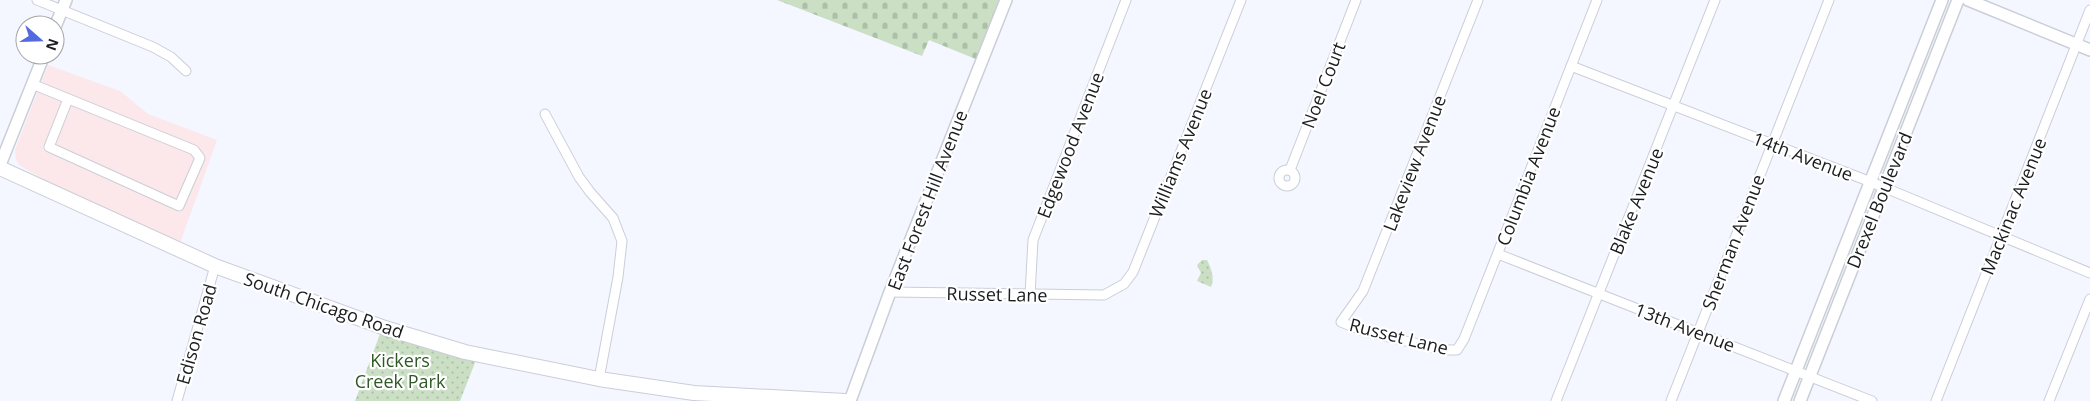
<svg xmlns="http://www.w3.org/2000/svg" width="2090" height="401" font-family="'Open Sans',sans-serif">
  <defs>
    <pattern id="cemetery-stones" width="16" height="16" patternUnits="userSpaceOnUse" patternTransform="scale(1.25)"><rect width="16" height="16" fill="#cadfc4"/><path d="M2 7V4a2 2 0 0 1 4 0v3zM10 15v-3a2 2 0 0 1 4 0v3z" fill="#adbfa8"/></pattern>
    <pattern id="park-dots" width="8" height="8" patternUnits="userSpaceOnUse" patternTransform="scale(1.25)"><rect width="8" height="8" fill="#cadfc4"/><path d="M2 2h.1M6 6h.1" fill="none" stroke="#adbfa8" stroke-width="1.8" stroke-linecap="round"/></pattern>
  </defs>
  <rect width="100%" height="100%" fill="#f4f7ff"/>
  <!-- commercial -->
  <polygon fill="#fce7eb" points="48,65 120,91 148,114 217,140 179,246 60,189 19,165 16,159 15,150"/>
  <!-- cemetery -->
  <polygon fill="url(#cemetery-stones)" points="777,0 1002,0 978,60 929,40 922,56"/>
  <!-- park -->
  <g fill="url(#park-dots)">
    <path d="M 1202,260 L 1207,260 C 1211,268 1215,278 1211,287 L 1197,281 L 1201,273 L 1197,265 Z"/>
    <polygon points="380,334 476,360 460,401 355,401"/>
  </g>
  <g fill="none" stroke-linecap="round" stroke-linejoin="round">
    <!-- minor casing -->
    <g stroke="#caced7" stroke-width="11">
      <g id="minor">
        <polyline points="37,0 153,47 171,57 186,71"/>
        <polyline points="1478,0 1363,291 1341,322 1363,331 1444,350 1457,350 1464,339 1597,0"/>
        <polyline points="1571,66 1871,182 2090,273"/>
        <polyline points="32,84 194,150 200,158 179,206 49,147 68,99"/>
        <polyline points="545,114 579,177 590,192 613,218 622,241 618,277 599,379"/>
        <circle cx="1287" cy="178" r="8"/>
        <polyline points="1290,170 1356,0"/>
        <polyline points="1498,254 1872,401"/>
        <polyline points="890,292 1104,295 1124,284 1133,272 1241,0"/>
        <polyline points="1030,295 1033,240 1126,0"/>
        <polyline points="177,401 215,266"/>
        <polyline points="1556,401 1715,0"/>
        <polyline points="1671,401 1829,0"/>
        <polyline points="1936,401 2090,10"/>
        <polyline points="2049,401 2090,299"/>
      </g>
    </g>
    <!-- tertiary casing -->
    <g stroke="#caced7" stroke-width="14">
      <g id="tertiary">
        <polyline points="1968,0 2090,50"/>
        <polyline points="55,27 66,0"/>
        <polyline points="0,165 44,55"/>
        <polyline points="850,401 890,292 1006,0"/>
        <polyline points="1784,401 1942,0"/>
        <polyline points="1800,401 1958,0"/>
      </g>
    </g>
    <!-- primary casing -->
    <g stroke="#caced7" stroke-width="16">
      <polyline id="primary" points="0,168 215,266 385,328 465,352 599,379 694,393 845,401"/>
    </g>
    <!-- minor -->
    <use href="#minor" stroke="#fff" stroke-width="9"/>
    <!-- tertiary -->
    <use href="#tertiary" stroke="#fff" stroke-width="11"/>
    <!-- primary -->
    <use href="#primary" stroke="#fff" stroke-width="14"/>
  </g>
  <g text-anchor="middle" dominant-baseline="central" stroke-width="4.5" stroke-linejoin="round" paint-order="stroke">
    <!-- street labels -->
    <g font-size="18" fill="#1a1c1f" stroke="#fff">
      <text transform="translate(1323 85) rotate(-69)">Noel Court</text>
      <text transform="translate(1070 145) rotate(-69)">Edgewood Avenue</text>
      <text transform="translate(1180 153) rotate(-68)">Williams Avenue</text>
      <text transform="translate(1803 156) rotate(21)">14th Avenue</text>
      <text transform="translate(1414 163) rotate(-69)">Lakeview Avenue</text>
      <text transform="translate(1528 176) rotate(-69)">Columbia Avenue</text>
      <text transform="translate(927 200) rotate(-69)">East Forest Hill Avenue</text>
      <text transform="translate(1879 200) rotate(-68)">Drexel Boulevard</text>
      <text transform="translate(1636 201) rotate(-68)">Blake Avenue</text>
      <text transform="translate(2013 206) rotate(-68)">Mackinac Avenue</text>
      <text transform="translate(1733 242) rotate(-69)">Sherman Avenue</text>
      <text transform="translate(997 294) rotate(1)">Russet Lane</text>
      <text transform="translate(324 305) rotate(19)">South Chicago Road</text>
      <text transform="translate(1685 327) rotate(21)">13th Avenue</text>
      <text transform="translate(196 334) rotate(-74)">Edison Road</text>
      <text transform="translate(1399 336) rotate(14)">Russet Lane</text>
    </g>
    <!-- park labels -->
    <g font-size="18" fill="#305826" stroke="#fff">
      <text x="400" y="360">Kickers<tspan x="400" dy="21">Creek Park</tspan></text>
    </g>
  </g>
  <!-- north arrow -->
  <g transform="translate(40 40) rotate(110)"><circle r="24" fill="#ffffff" stroke="#a3a4a5"/>
  <path d="M0-4L9 19L0 12L-9 19Z" fill="#5569df"/>
  <text y="-8" font-size="14" font-weight="bold" text-anchor="middle" fill="#1a1c1f">N</text>
  </g>
</svg>
